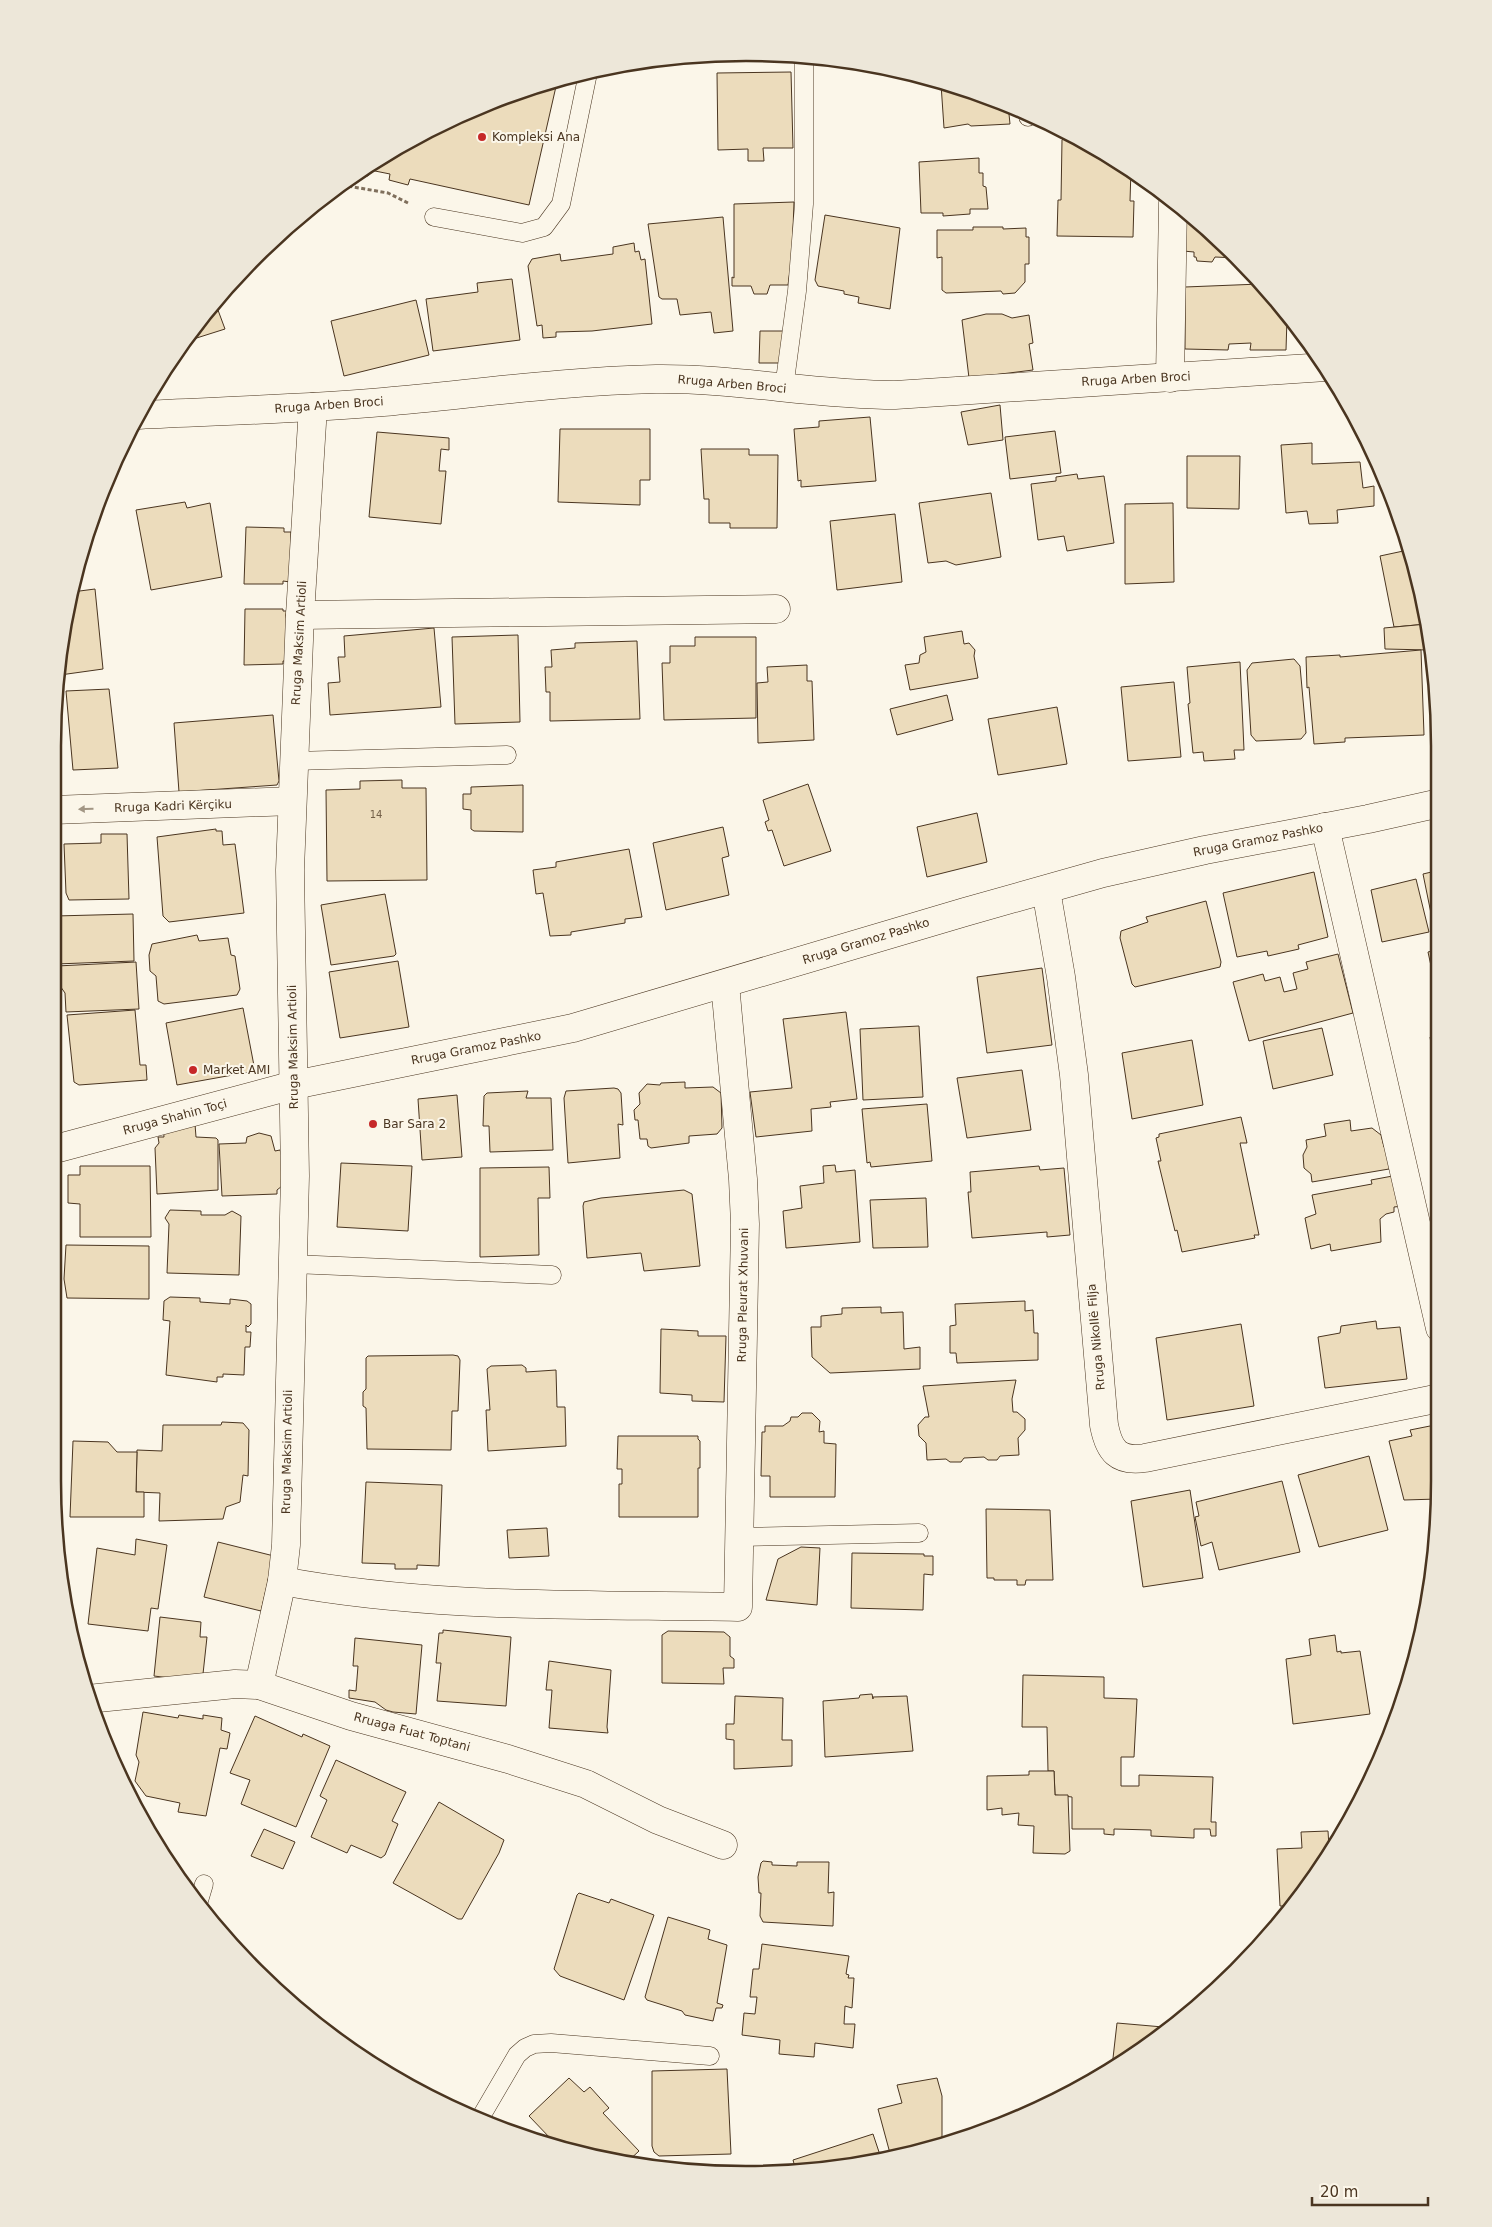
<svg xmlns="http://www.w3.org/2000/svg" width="1492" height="2227" font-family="'DejaVu Sans',sans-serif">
  <rect width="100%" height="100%" fill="#fbf6e9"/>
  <!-- building -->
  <g fill="#ecdcbc" stroke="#4a3520">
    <polygon points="791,72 793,148 763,148 764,161 748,161 748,149 718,150 717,73"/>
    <polygon points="557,82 529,205 410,179 408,185 389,180 390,174 370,170 368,176 356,173 480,105"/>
    <polygon points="941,84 1008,104 1010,124 971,126 968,124 944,128"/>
    <polygon points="1065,137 1070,137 1131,169 1130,201 1134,201 1133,237 1057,236 1058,200 1061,200 1062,140"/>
    <polygon points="979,158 979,173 983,173 983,186 986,187 988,209 970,209 970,214 943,216 943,213 921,213 919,162"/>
    <polygon points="794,202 792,257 788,285 770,285 767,294 754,294 751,286 732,286 732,277 734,278 734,204"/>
    <polygon points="1183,212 1236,255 1238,258 1215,257 1212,262 1197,261 1196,257 1194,257 1194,252 1183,251"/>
    <polygon points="825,215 900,228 890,309 858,303 859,297 844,294 844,291 818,286 815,280"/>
    <polygon points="723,217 733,331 714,333 711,312 680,315 677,299 662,299 659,297 648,224"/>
    <polygon points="973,227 1003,227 1003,229 1026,228 1026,237 1029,237 1029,264 1025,264 1025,282 1015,293 1003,294 1001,291 946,293 942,290 942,257 937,258 937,230 973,230"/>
    <polygon points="634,243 635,252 639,251 641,260 645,259 652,324 592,331 556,332 556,337 543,338 542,325 537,326 528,266 532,259 560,254 561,261 613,254 613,247"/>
    <polygon points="512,279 520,340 433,351 426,299 478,292 477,283"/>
    <polygon points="1260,284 1287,318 1286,350 1250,350 1251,343 1229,344 1228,350 1185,349 1185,287"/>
    <polygon points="416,300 429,355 344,376 331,321"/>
    <polygon points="215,302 225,329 184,342 196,324"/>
    <polygon points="986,314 1002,314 1012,318 1029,315 1033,343 1029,344 1033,370 969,378 962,320"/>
    <polygon points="760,331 785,331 781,363 759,363"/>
    <polygon points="1000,405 1003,440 968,445 961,412"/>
    <polygon points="870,417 876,481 801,487 801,480 798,481 794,429 819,427 819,421"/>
    <polygon points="560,429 650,429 650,480 640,480 640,505 558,502"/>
    <polygon points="1055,431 1061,473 1010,479 1005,437"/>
    <polygon points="377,432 449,438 449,450 441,449 439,471 446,471 441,524 369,517"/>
    <polygon points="1312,443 1312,464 1360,462 1363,488 1374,486 1374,506 1337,510 1338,523 1309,524 1307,511 1286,513 1281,445"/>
    <polygon points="701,449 749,449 749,455 778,455 777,528 730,528 730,523 709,523 709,499 704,499"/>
    <polygon points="1187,456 1240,456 1239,509 1187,508"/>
    <polygon points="1077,474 1078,479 1104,476 1114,543 1067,551 1064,536 1038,540 1031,484 1056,481 1056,477"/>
    <polygon points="991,493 1001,557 956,565 946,561 928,563 919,503"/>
    <polygon points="185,502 187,508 210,503 222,577 151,590 136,510"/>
    <polygon points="1173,503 1174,582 1125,584 1125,504"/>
    <polygon points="895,514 902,582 837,590 830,521"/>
    <polygon points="246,527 284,528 284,532 291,532 290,582 283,581 283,584 244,584"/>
    <polygon points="1408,550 1426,610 1427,624 1394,627 1380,556"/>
    <polygon points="95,589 103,669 60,675 66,611 72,592"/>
    <polygon points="245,609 283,609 283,611 290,611 289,661 283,661 283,664 244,665"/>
    <polygon points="1427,624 1438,734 1435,734 1429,650 1385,649 1384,628"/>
    <polygon points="434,628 441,707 330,715 328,683 340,682 338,657 345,657 344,636"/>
    <polygon points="962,631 964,644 969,643 975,650 974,656 978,678 910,690 905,665 919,663 920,655 926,652 924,637"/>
    <polygon points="518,635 520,722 455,724 452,637"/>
    <polygon points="695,637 756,637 756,718 664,720 662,663 670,663 670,646 695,646"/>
    <polygon points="637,641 640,719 550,721 550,692 546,692 545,667 552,667 551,650 575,648 575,643"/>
    <polygon points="1421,650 1424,735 1345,738 1345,742 1314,744 1309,687 1307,688 1306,657 1340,655 1340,657"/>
    <polygon points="1294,659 1300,666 1306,733 1301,739 1256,741 1251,735 1247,670 1252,663"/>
    <polygon points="1240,662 1244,750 1234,750 1235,759 1204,761 1203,752 1193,753 1188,704 1190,703 1187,667"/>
    <polygon points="807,665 807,681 812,681 814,740 758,743 757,683 768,682 767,667"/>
    <polygon points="1174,682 1181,757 1128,761 1121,687"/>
    <polygon points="109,689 118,768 73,770 66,691"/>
    <polygon points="947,695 953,720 897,735 890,709"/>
    <polygon points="1057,707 1067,764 998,775 988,719"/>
    <polygon points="273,715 279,781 277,785 179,792 174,723"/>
    <polygon points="53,742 56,768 53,768"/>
    <polygon points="402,780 402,788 426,788 427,880 327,881 326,790 360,789 360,781"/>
    <polygon points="808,784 831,851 784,866 772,830 768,831 765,822 769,820 763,800"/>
    <polygon points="523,785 523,832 474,831 471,829 471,810 463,809 463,794 471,794 471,787"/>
    <polygon points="977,813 987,862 927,877 917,827"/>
    <polygon points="723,827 729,856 722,858 729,895 666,910 653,843"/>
    <polygon points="216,829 216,831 222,831 223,845 235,844 244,913 169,922 163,916 157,837"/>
    <polygon points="101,834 127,834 129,899 69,900 66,893 64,844 101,843"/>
    <polygon points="629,849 642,917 625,919 625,923 571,932 571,935 550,936 543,893 536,894 533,870 556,867 556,862"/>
    <polygon points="1440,870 1440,937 1436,938 1423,874"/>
    <polygon points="1314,872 1328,937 1298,945 1299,949 1268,956 1267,951 1237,957 1223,893"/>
    <polygon points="1416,879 1429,932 1382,942 1371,890"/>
    <polygon points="385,894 396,954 394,956 331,965 321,905"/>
    <polygon points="1206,901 1221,962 1220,967 1135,987 1132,984 1120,938 1121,931 1148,922 1146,917"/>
    <polygon points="133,914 134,961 56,964 55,916"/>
    <polygon points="197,935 199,941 228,938 231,955 235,956 240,989 237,995 164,1004 158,1001 156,976 150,971 149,955 152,944"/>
    <polygon points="1440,949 1440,988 1436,989 1428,952"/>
    <polygon points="1338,954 1353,1013 1249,1041 1233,982 1263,974 1265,981 1280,977 1284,992 1297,989 1293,973 1308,969 1306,962"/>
    <polygon points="398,961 409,1027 340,1038 329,972"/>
    <polygon points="136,962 139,1009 66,1012 65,993 58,983 57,966"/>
    <polygon points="1042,968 1052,1045 987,1053 977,977"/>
    <polygon points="243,1008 255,1071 177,1085 166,1023"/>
    <polygon points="135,1010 140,1065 146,1065 147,1080 79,1085 74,1082 67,1015"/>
    <polygon points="846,1012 857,1099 830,1102 831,1107 811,1109 812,1131 756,1137 750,1092 792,1088 783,1019"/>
    <polygon points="1440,1012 1440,1055 1433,1056 1430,1037 1436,1036 1432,1015"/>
    <polygon points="919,1026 923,1097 863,1100 860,1029"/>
    <polygon points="1322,1028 1333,1075 1273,1089 1263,1041"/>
    <polygon points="1192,1040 1203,1105 1132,1119 1122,1053"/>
    <polygon points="1022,1070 1031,1130 967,1138 957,1078"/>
    <polygon points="685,1082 685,1088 713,1087 721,1093 722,1128 717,1134 689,1136 689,1143 651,1148 648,1146 647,1139 640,1139 638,1120 635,1120 634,1110 640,1104 639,1093 647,1084 660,1085 661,1083"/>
    <polygon points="614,1088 618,1089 621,1093 623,1125 618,1124 620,1158 568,1163 564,1098 566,1091"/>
    <polygon points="528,1091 526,1098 551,1098 553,1150 490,1152 489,1126 483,1126 484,1096 487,1093"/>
    <polygon points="457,1095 462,1157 422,1160 418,1099"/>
    <polygon points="927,1104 932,1161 871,1167 870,1162 867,1163 862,1109"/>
    <polygon points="1241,1117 1247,1143 1240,1143 1259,1235 1254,1235 1255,1238 1182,1252 1177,1230 1175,1231 1158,1161 1161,1161 1156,1138 1159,1137 1159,1134"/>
    <polygon points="1350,1120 1351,1131 1372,1128 1381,1135 1384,1147 1391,1147 1395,1168 1312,1182 1311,1174 1304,1168 1303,1155 1307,1147 1306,1140 1326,1136 1324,1124"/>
    <polygon points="195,1124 196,1137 216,1138 218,1140 218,1190 157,1194 155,1148 159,1143 158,1137 164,1137 163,1126"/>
    <polygon points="259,1133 271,1136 275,1151 280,1150 285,1168 282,1186 277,1190 277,1194 222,1196 219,1144 246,1143 247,1137"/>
    <polygon points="341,1163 412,1166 408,1231 337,1227"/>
    <polygon points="835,1165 836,1172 855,1170 860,1242 786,1248 783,1211 802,1208 800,1186 824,1183 823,1166"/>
    <polygon points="80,1166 150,1166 151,1237 80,1237 80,1204 68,1203 68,1175 80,1175"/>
    <polygon points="1039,1166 1040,1170 1064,1168 1070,1235 1047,1237 1047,1232 972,1238 968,1192 971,1192 970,1172"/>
    <polygon points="549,1167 550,1198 538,1198 539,1255 480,1257 480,1168"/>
    <polygon points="1398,1175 1403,1206 1394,1207 1394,1212 1386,1214 1380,1219 1381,1242 1331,1251 1330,1244 1311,1249 1305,1218 1316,1214 1312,1195 1372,1184 1371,1180"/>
    <polygon points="684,1190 692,1194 700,1266 644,1271 641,1253 587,1258 583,1206 584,1202 601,1198"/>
    <polygon points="926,1198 928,1247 873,1248 870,1200"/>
    <polygon points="170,1210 201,1211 201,1215 225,1215 232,1211 241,1216 239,1275 167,1273 169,1224 165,1218"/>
    <polygon points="66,1245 149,1246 149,1299 67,1298 64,1279"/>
    <polygon points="170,1297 200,1298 200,1302 230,1304 230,1299 247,1301 251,1304 251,1324 248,1327 246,1325 246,1332 251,1332 250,1347 245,1347 244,1375 223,1374 223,1377 217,1377 217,1382 166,1375 170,1321 163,1320 164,1301"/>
    <polygon points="1025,1301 1025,1311 1033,1310 1034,1333 1038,1333 1038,1360 957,1363 956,1353 950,1353 950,1326 956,1325 955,1304"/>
    <polygon points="881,1307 881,1313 903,1312 904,1349 920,1347 920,1369 830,1373 812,1357 811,1327 821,1327 821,1316 842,1314 842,1308"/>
    <polygon points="1376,1321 1377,1329 1400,1327 1407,1379 1325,1388 1318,1337 1340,1333 1341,1326"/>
    <polygon points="1241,1324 1254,1406 1167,1420 1156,1338"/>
    <polygon points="661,1329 698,1331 698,1336 726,1336 724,1402 692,1401 692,1395 660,1393"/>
    <polygon points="453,1355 458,1356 460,1360 458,1411 452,1411 451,1450 367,1449 366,1408 363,1406 363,1392 366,1389 366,1358 368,1356"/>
    <polygon points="522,1365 526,1368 526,1372 556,1370 557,1407 565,1407 566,1446 488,1451 486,1410 490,1410 487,1369 491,1366"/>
    <polygon points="1016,1380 1012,1399 1013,1412 1017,1412 1025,1419 1025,1430 1018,1438 1019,1455 1000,1456 997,1460 988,1460 984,1457 964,1458 961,1462 950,1462 946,1459 927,1460 926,1443 919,1436 918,1425 925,1417 929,1417 923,1386"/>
    <polygon points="802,1413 812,1413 820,1421 819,1432 824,1431 824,1443 836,1444 835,1497 770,1497 770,1476 761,1476 762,1432 765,1432 765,1426 783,1426 790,1421 791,1417 798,1417"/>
    <polygon points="222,1422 243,1423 249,1430 248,1476 243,1475 240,1502 226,1507 223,1519 159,1521 160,1493 136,1492 137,1450 162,1451 163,1425 221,1425"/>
    <polygon points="1440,1424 1438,1499 1404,1500 1389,1441 1412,1436 1410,1430"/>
    <polygon points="618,1436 698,1436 698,1439 700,1441 700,1468 698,1468 698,1517 619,1517 619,1484 622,1484 622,1469 617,1469"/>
    <polygon points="73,1441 108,1442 117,1452 137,1452 136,1492 144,1492 144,1517 70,1517"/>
    <polygon points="1369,1456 1388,1530 1319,1547 1298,1475"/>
    <polygon points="1282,1481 1300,1552 1219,1570 1212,1542 1201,1546 1195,1517 1199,1516 1196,1502"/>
    <polygon points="366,1482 442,1485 439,1566 417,1565 417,1569 395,1569 395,1564 362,1563"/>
    <polygon points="1190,1490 1203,1578 1143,1587 1131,1501"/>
    <polygon points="986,1509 1050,1510 1053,1580 1026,1580 1025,1585 1017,1585 1017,1580 994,1580 994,1578 987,1578"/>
    <polygon points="547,1528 549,1556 509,1558 507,1530"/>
    <polygon points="136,1539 167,1545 158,1609 151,1608 148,1631 88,1624 97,1548 135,1555"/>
    <polygon points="218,1542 274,1556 261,1611 204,1597"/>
    <polygon points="801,1547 820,1548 817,1605 766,1600 778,1559"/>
    <polygon points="852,1553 924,1554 924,1556 933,1556 933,1575 924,1574 923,1610 851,1608"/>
    <polygon points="160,1617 201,1622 200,1637 207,1637 203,1674 178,1679 154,1676"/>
    <polygon points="443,1630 511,1637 506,1706 437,1701 441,1663 436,1663 439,1633 443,1633"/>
    <polygon points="668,1631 724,1632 730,1637 730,1656 734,1659 734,1668 723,1668 724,1684 662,1683 662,1635"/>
    <polygon points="1335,1635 1337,1652 1341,1651 1341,1653 1360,1651 1370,1714 1293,1724 1286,1659 1311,1655 1309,1639"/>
    <polygon points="355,1638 422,1645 416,1714 393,1712 386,1710 375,1702 349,1698 349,1690 356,1691 358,1666 353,1666"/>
    <polygon points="549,1661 611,1670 607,1727 608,1733 549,1728 552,1690 546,1690"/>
    <polygon points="1023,1675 1104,1677 1104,1698 1137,1699 1134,1757 1121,1757 1121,1786 1139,1786 1139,1775 1213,1777 1211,1822 1216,1822 1216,1836 1211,1836 1210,1829 1194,1829 1194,1838 1151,1836 1151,1830 1114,1829 1114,1835 1104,1834 1104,1829 1072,1829 1072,1797 1055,1795 1054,1771 1048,1771 1047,1727 1022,1727"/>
    <polygon points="872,1694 873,1699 873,1697 907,1696 913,1751 825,1757 823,1701 859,1698 860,1695"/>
    <polygon points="735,1696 783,1698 782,1740 792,1740 792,1766 734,1769 734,1740 726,1739 726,1724 734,1724"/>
    <polygon points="143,1712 178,1718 179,1715 203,1719 203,1715 222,1718 221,1730 230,1733 227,1749 220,1748 206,1816 178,1812 180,1803 146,1796 135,1781 139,1762 136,1755"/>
    <polygon points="255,1716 302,1737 303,1734 330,1746 296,1827 241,1804 250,1780 230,1773"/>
    <polygon points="336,1760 406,1792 392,1821 398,1824 385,1855 381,1858 351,1845 347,1853 311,1837 327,1800 320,1796"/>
    <polygon points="1029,1771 1054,1771 1055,1795 1068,1795 1070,1851 1065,1854 1033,1853 1034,1826 1018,1825 1019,1813 1002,1815 1002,1808 987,1810 987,1776 1029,1775"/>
    <polygon points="439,1802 504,1840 499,1853 462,1919 458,1919 393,1883"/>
    <polygon points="264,1829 295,1842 283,1869 251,1856"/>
    <polygon points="1328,1831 1329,1847 1334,1847 1322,1867 1290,1906 1280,1906 1277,1849 1302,1848 1301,1832"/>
    <polygon points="763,1861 772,1862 772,1865 797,1866 797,1862 829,1862 828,1893 834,1892 833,1926 763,1922 760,1916 761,1893 759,1893 758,1877 761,1863"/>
    <polygon points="579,1893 609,1903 611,1899 654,1915 624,2000 560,1976 554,1969 577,1895"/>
    <polygon points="668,1917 710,1930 708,1939 727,1945 717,2003 723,2005 722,2008 716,2008 713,2021 685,2015 682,2011 647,2000 645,1997"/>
    <polygon points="762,1944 849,1956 846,1974 849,1975 848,1978 854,1978 852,2008 845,2006 844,2024 855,2024 853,2048 815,2043 814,2057 779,2054 780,2040 742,2035 744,2013 755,2014 757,1997 750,1997 753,1969 759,1969"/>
    <polygon points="1117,2023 1163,2027 1112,2067"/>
    <polygon points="727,2069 731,2154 659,2156 654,2152 652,2146 652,2071"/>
    <polygon points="569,2078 584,2092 590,2087 609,2108 603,2113 639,2151 626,2163 610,2161 552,2143 551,2139 529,2116"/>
    <polygon points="937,2078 942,2096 942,2137 916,2150 891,2157 878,2109 902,2103 897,2085"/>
    <polygon points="873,2134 882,2161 795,2167 793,2160"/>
  </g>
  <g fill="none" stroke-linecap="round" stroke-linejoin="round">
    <!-- lane casing -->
    <g stroke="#4a3520" stroke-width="19">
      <g id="lane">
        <polyline points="1028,117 1028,114"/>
        <polyline points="434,217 522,233 544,227 561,204 588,73"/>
        <polyline points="784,388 797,291 804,204 804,58"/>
        <polyline points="294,761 507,755"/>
        <polyline points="293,1264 552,1275"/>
        <polyline points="738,1537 919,1533"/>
        <polyline points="198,1904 204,1884"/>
        <polyline points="479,2120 517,2055 525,2048 534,2044 551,2043 710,2056"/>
      </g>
    </g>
    <!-- street casing -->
    <g stroke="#4a3520" stroke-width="29">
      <g id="street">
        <polyline points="1170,378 1173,203"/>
        <path d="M 139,415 C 220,411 302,409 383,402 C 473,394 565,381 656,379 C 736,378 815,395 895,395 L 1326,367"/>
        <polyline points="300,615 776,609"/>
        <polyline points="53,810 292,801"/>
        <polyline points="1325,827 1440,1328"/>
        <path d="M 1046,890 L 1061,977 L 1074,1075 L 1104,1425 C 1109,1451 1118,1462 1145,1458 L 1440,1398"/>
        <path d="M 282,1581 C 432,1609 585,1604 738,1607 L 745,1224 L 743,1179 L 725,984"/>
        <polyline points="259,1685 282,1581 286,1545 295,1176 290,870 300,615 313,407"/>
        <polyline points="88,1699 235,1684 259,1685 351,1716 508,1759 586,1784 658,1820 723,1845"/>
      </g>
    </g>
    <!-- secondary casing -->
    <g stroke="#4a3520" stroke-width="29">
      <polyline id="secondary" points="55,1149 294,1085 573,1028 965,912 1103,873 1205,850 1368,819 1440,803"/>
    </g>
    <!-- path -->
    <polyline stroke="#7f6f5c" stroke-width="3" stroke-dasharray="4 2.5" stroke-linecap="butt" points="342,185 388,193 408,203"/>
    <!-- lane -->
    <use href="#lane" stroke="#fbf6e9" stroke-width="18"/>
    <!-- street -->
    <use href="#street" stroke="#fbf6e9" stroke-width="28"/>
    <!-- secondary -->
    <use href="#secondary" stroke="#fbf6e9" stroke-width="28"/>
  </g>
  <!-- one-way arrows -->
  <defs><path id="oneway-solid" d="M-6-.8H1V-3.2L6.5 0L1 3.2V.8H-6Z" transform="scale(1.25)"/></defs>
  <use fill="#a29684" href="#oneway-solid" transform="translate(86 809) rotate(178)"/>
  <!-- markers -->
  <g fill="#c62828" stroke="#fbf6e9" stroke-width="2">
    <circle cx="482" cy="137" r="5"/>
    <circle cx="193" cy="1070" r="5"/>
    <circle cx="373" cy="1124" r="5"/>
  </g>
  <g text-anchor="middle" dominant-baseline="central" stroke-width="4" stroke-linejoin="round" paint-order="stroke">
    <!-- number labels -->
    <g font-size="10" fill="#725f47">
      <text x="376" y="814">14</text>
    </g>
    <!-- poi labels -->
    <g font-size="12" fill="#4a3520" stroke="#fbf6e9" text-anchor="start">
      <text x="492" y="137">Kompleksi Ana</text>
      <text x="203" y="1070">Market AMI</text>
      <text x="383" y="1124">Bar Sara 2</text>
    </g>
    <!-- street labels -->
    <g font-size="12" fill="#4a3520" stroke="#fbf6e9">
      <text transform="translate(1136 379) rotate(-3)">Rruga Arben Broci</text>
      <text transform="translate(732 384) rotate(5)">Rruga Arben Broci</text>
      <text transform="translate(329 405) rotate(-4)">Rruga Arben Broci</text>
      <text transform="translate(299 643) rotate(-87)">Rruga Maksim Artioli</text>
      <text transform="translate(173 806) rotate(-2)">Rruga Kadri Kërçiku</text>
      <text transform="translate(1258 840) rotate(-11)">Rruga Gramoz Pashko</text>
      <text transform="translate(866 941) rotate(-17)">Rruga Gramoz Pashko</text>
      <text transform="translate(293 1047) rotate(-91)">Rruga Maksim Artioli</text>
      <text transform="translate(476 1048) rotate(-11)">Rruga Gramoz Pashko</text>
      <text transform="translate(175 1117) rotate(-15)">Rruga Shahin Toçi</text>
      <text transform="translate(743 1295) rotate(-89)">Rruga Pleurat Xhuvani</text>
      <text transform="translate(1096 1337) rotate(-95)">Rruga Nikollë Filja</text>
      <text transform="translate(287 1452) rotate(-89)">Rruga Maksim Artioli</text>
      <text transform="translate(412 1732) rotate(15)">Rruaga Fuat Toptani</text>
    </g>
  </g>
  <!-- crop -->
  <path d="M0 0H1492V2227H0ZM746 61H746A685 685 0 0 1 1431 746V1481A685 685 0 0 1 746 2166H746A685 685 0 0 1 61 1481V746A685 685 0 0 1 746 61Z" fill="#ede7d9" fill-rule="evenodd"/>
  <path fill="none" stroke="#4a3520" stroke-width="2.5" d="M746 61H746A685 685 0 0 1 1431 746V1481A685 685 0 0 1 746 2166H746A685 685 0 0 1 61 1481V746A685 685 0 0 1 746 61Z"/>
  <!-- scale -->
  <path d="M1312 2197v8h116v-8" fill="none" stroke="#4a3520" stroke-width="2.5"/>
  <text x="1320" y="2197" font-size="15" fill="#4a3520" stroke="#fbf6e9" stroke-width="4" paint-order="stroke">20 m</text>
</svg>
